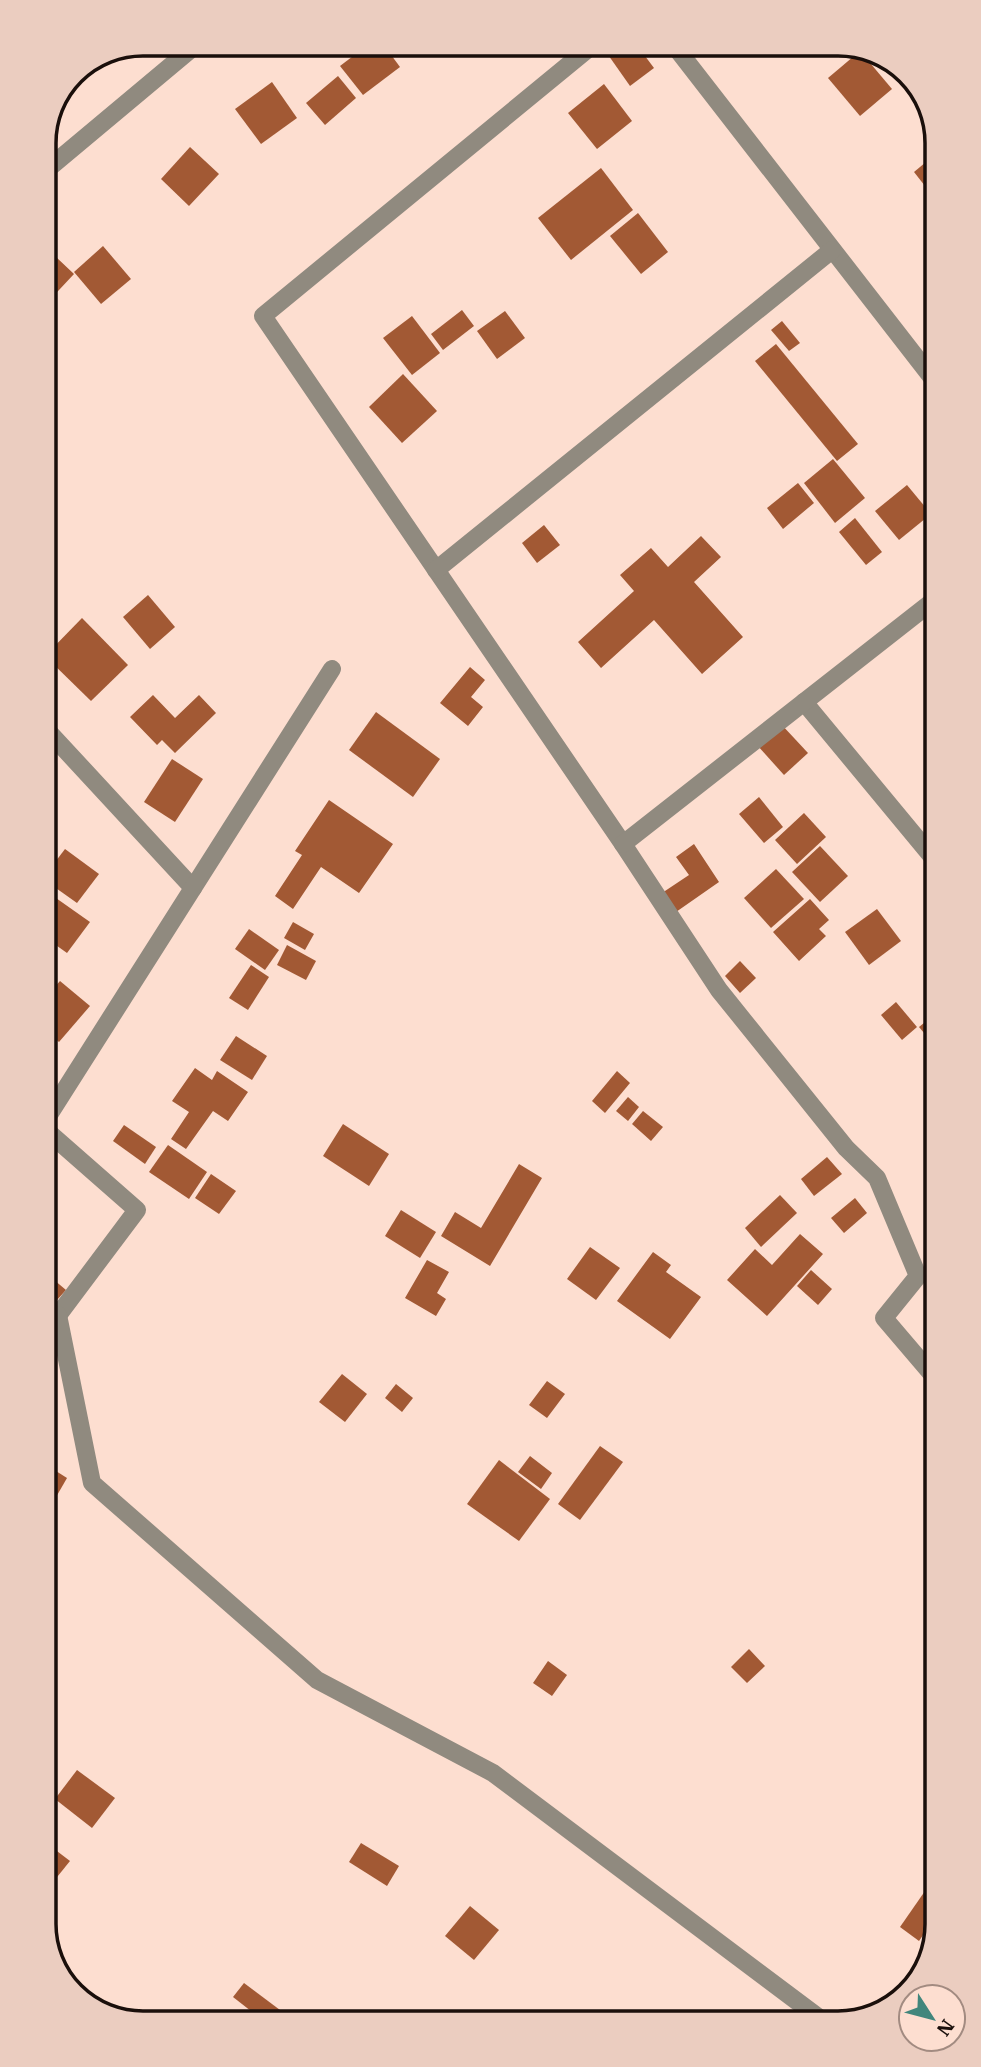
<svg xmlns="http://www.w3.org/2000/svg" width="981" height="2067" font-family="'IBM Plex Serif',serif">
  <rect width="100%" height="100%" fill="#fdded0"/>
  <!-- building -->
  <g fill="#a25934">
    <polygon points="369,44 383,44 400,67 363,95 340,66"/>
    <polygon points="387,44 414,44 398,57"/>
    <polygon points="610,44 636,44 654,68 630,86 604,49"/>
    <polygon points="860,51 892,89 860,116 828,78"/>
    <polygon points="338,76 356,98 325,125 306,103"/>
    <polygon points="272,82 297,118 261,144 235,109"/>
    <polygon points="604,84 632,121 597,149 568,113"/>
    <polygon points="190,147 219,174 189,206 161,179"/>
    <polygon points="932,157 932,195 914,172"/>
    <polygon points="601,168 633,210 571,260 538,218"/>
    <polygon points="638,213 668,252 641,274 610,236"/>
    <polygon points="103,246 131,279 101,304 74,272"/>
    <polygon points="44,257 50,263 56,257 74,274 44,306"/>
    <polygon points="462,310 474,326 443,350 431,334"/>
    <polygon points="505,311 525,338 497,359 477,331"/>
    <polygon points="412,316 440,353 412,375 383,338"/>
    <polygon points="782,321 800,343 789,351 771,330"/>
    <polygon points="776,344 858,444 837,461 755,361"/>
    <polygon points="403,374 437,411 402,443 369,407"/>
    <polygon points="833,459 865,498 835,523 804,483"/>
    <polygon points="798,483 814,503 783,529 767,508"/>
    <polygon points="907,485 931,514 899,540 875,511"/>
    <polygon points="855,518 882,552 866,565 839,532"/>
    <polygon points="544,525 560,545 537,563 522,543"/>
    <polygon points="701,536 721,557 694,582 743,637 702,674 654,620 601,668 578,642 634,591 620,575 651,548 668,567"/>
    <polygon points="148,595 175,627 150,649 123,617"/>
    <polygon points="82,618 128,665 91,701 45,656"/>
    <polygon points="470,667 485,680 471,697 483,707 468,726 440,703"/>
    <polygon points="153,695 175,718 199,695 216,713 175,753 162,740 157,745 130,717"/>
    <polygon points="376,712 440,759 413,797 349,750"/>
    <polygon points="781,724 808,753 784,775 757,745"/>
    <polygon points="172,759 203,779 175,822 144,802"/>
    <polygon points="759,797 783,827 764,843 739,814"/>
    <polygon points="329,800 393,844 359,893 321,867 293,909 275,896 302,855 295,851"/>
    <polygon points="804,813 826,837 797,864 775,840"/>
    <polygon points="694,844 719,882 676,912 662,893 689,875 676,857"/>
    <polygon points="820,846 848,876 820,902 792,872"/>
    <polygon points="65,849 99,874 77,903 46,881 46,874"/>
    <polygon points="776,869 804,899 771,928 744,898"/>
    <polygon points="46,891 90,922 67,953 46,938"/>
    <polygon points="810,899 829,920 819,929 826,936 799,961 773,932"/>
    <polygon points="877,909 901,941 869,965 845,932"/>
    <polygon points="293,922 314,934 305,950 284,938"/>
    <polygon points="249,929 279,950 265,970 235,949"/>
    <polygon points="287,945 316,961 306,980 277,965"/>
    <polygon points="740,961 756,978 740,993 725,976"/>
    <polygon points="251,965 269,977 248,1010 229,998"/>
    <polygon points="60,981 90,1006 59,1042 47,1032 46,997"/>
    <polygon points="896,1002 917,1027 902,1040 881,1015"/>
    <polygon points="935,1014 935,1046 919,1027"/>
    <polygon points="236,1036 267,1056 252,1080 220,1060"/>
    <polygon points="195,1068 212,1080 217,1071 248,1092 228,1121 213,1111 186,1149 171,1139 189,1112 172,1101"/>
    <polygon points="617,1071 630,1083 605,1113 592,1101"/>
    <polygon points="628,1097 639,1107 628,1121 616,1111"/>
    <polygon points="643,1111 663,1127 651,1141 632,1124"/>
    <polygon points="343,1124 389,1154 369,1186 323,1156"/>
    <polygon points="124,1125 156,1147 145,1164 113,1141"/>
    <polygon points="168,1145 207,1172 189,1199 149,1172"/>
    <polygon points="827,1157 842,1174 814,1196 801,1179"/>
    <polygon points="519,1164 542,1178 490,1266 441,1236 455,1212 481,1228"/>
    <polygon points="211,1174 236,1191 219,1214 195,1198"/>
    <polygon points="780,1195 797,1213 761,1247 745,1228"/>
    <polygon points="855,1198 867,1213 844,1233 831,1218"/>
    <polygon points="401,1210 436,1232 420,1258 385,1236"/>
    <polygon points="800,1234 823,1254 767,1316 727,1280 755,1249 772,1265"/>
    <polygon points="590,1247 620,1268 596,1300 567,1279"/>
    <polygon points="653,1252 671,1265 666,1272 701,1297 670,1339 617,1301"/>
    <polygon points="427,1260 449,1272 437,1293 446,1299 436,1316 405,1298"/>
    <polygon points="811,1270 832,1289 818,1305 797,1286"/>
    <polygon points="47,1274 66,1290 47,1311"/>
    <polygon points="342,1374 367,1394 345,1422 319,1402"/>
    <polygon points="547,1381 565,1394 547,1418 529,1405"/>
    <polygon points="396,1384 413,1398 402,1412 385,1398"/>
    <polygon points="600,1446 623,1462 580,1520 558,1504"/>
    <polygon points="530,1456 552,1473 541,1489 518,1472"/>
    <polygon points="499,1460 550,1499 519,1541 467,1504"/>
    <polygon points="48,1466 67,1478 48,1511"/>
    <polygon points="749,1649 765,1666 747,1683 731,1667"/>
    <polygon points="548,1661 567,1675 552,1696 533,1683"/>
    <polygon points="77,1770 115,1798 92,1828 55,1799"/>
    <polygon points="361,1843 399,1866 387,1886 349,1862"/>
    <polygon points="49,1845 70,1861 49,1887"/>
    <polygon points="925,1891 937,1900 937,1915 919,1941 900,1927"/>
    <polygon points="470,1906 499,1930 474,1960 445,1936"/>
    <polygon points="244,1983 296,2022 265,2022 233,1997"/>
  </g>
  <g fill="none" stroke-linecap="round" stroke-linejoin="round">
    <!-- street -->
    <g stroke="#908a7f" stroke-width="18">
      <polyline points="594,44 263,316 623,844 719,990 846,1148 877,1178 918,1276 884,1318 936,1379"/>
      <polyline points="673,44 933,379"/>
      <polyline points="44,172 197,44"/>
      <polyline points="436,570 832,250"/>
      <polyline points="804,702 934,859"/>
      <polyline points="46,729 193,888"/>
      <polyline points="623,844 933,601"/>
      <polyline points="47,1118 332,669"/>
      <polyline points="47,1131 137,1210 47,1330"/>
      <polyline points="58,1315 92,1483 317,1680 493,1773 818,2017"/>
    </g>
  </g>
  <!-- crop -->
  <path d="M0 0H981V2067H0ZM143 56H838A87 87 0 0 1 925 143V1924A87 87 0 0 1 838 2011H143A87 87 0 0 1 56 1924V143A87 87 0 0 1 143 56Z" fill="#ebcdc0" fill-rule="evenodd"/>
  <path fill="none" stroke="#1a0f0b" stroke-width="3.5" d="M143 56H838A87 87 0 0 1 925 143V1924A87 87 0 0 1 838 2011H143A87 87 0 0 1 56 1924V143A87 87 0 0 1 143 56Z"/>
  <!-- north arrow -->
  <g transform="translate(932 2018) rotate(126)"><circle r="33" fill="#fdded0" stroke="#a28b81" stroke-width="2"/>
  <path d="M0-5L12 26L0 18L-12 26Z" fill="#41867c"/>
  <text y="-10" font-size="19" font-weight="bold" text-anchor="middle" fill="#1a0f0b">N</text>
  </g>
</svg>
